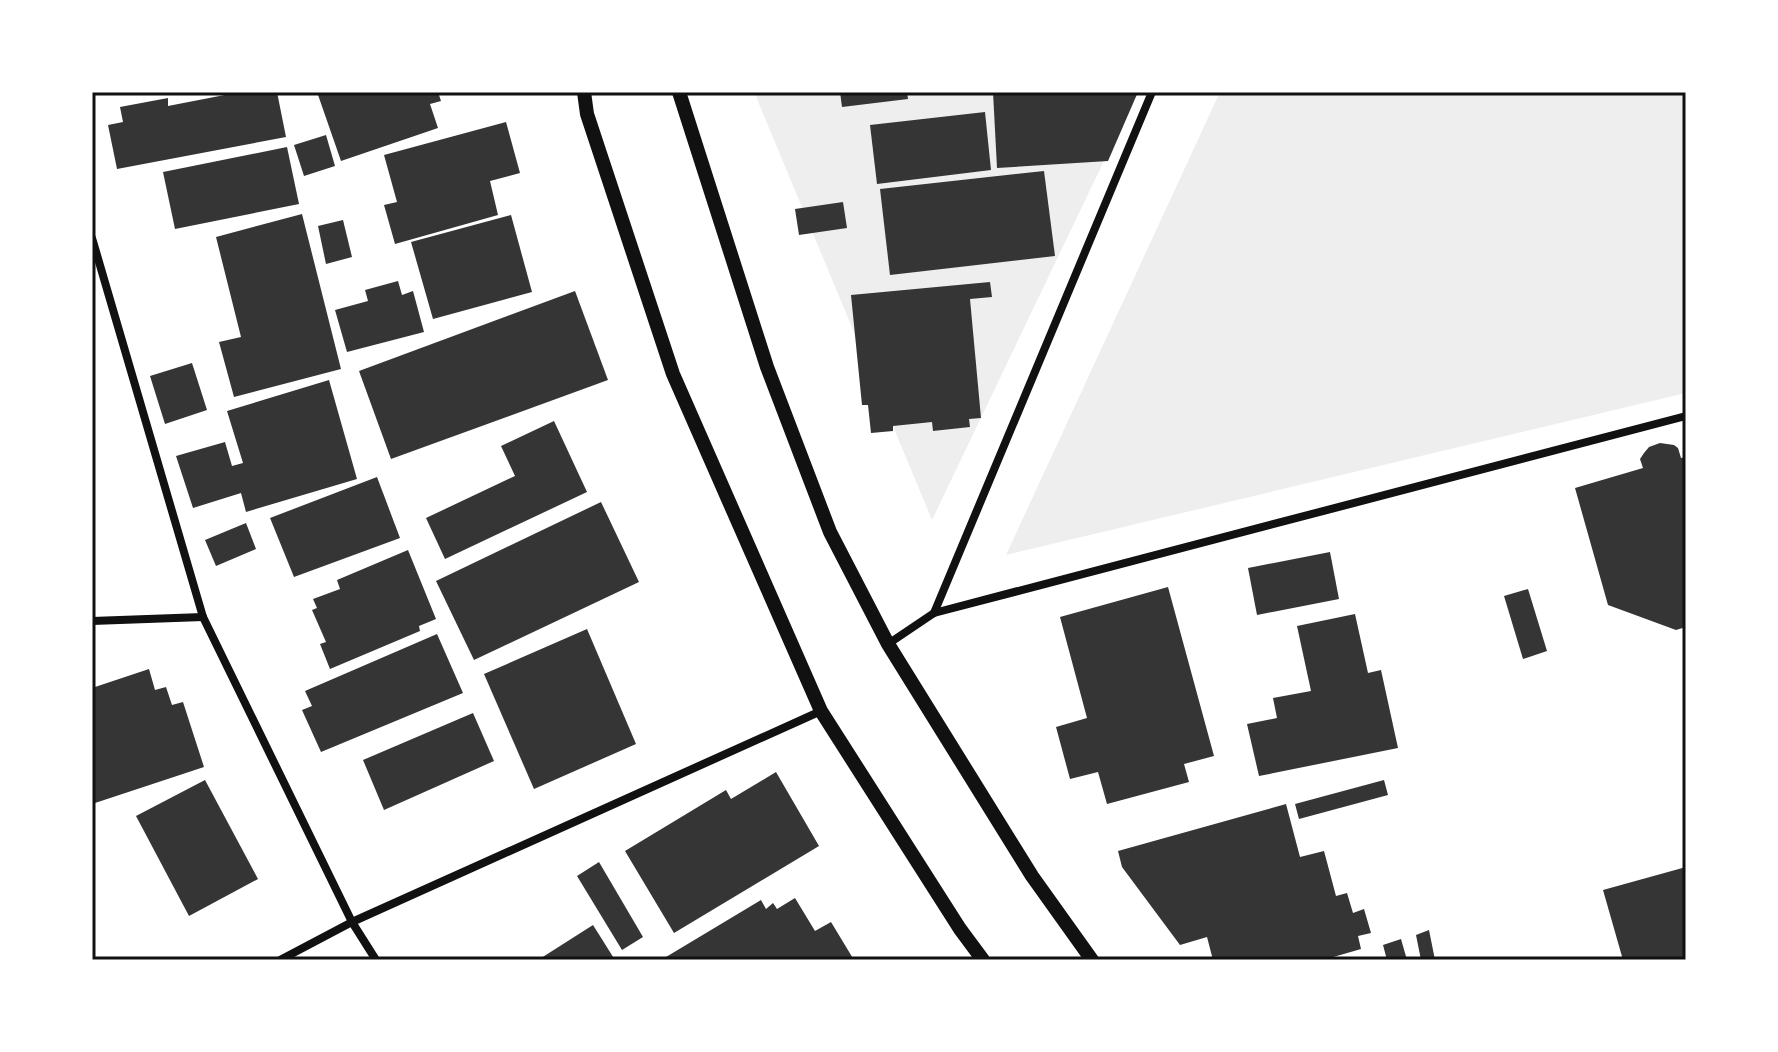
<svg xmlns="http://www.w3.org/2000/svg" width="1778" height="1052" font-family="'Archivo Narrow',sans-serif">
  <rect width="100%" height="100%" fill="#fff"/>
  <!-- green -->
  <g fill="#eee">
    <polygon points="756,92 1137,92 932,520 757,99"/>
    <polygon points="1220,92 1686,92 1686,393 1006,555"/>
  </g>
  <!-- building -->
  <g fill="#353535">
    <polygon points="240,92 277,92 286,137 117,169 108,125 123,122 120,107 168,98 168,106"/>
    <polygon points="317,92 438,92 441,101 430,104 438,128 341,161"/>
    <polygon points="840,92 907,92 908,99 842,107"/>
    <polygon points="993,92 1138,92 1108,161 997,168"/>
    <polygon points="985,112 991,170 877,184 870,125"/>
    <polygon points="506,122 520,173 490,181 498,215 395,244 384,205 397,202 384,155"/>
    <polygon points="326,135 335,166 304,176 294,145"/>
    <polygon points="287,147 299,204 175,229 163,172"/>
    <polygon points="1044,171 1055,256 890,275 880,189"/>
    <polygon points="843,202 847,228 799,235 795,209"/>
    <polygon points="302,214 341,369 234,397 219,342 241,337 216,237"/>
    <polygon points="511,215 532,292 433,319 411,242"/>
    <polygon points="343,220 352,257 326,264 318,226"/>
    <polygon points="398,281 402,295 413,291 424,332 347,352 335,310 368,301 365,290"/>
    <polygon points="990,282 992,297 970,299 981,418 969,419 970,427 933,431 932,422 893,426 893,431 871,433 868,405 862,405 851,295"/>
    <polygon points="575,291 608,380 391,459 359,371"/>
    <polygon points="192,363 207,410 165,424 150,376"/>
    <polygon points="329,380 357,479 246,512 241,493 193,508 176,456 225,442 232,466 243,463 227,411"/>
    <polygon points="554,421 587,492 445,559 426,518 515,476 501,446"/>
    <polygon points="1660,443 1674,445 1678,448 1681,458 1686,457 1686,627 1676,630 1608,605 1575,488 1643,468 1640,459 1644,453 1649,447"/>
    <polygon points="377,477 400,538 294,577 270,518"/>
    <polygon points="601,502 639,582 474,660 436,581"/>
    <polygon points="246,523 256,549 216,566 205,540"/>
    <polygon points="408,550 436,619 419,626 420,631 330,669 320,644 326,642 312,610 317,608 313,599 340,589 337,580"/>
    <polygon points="1330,552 1339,599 1257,615 1248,568"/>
    <polygon points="1168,587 1214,756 1184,764 1189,782 1107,804 1098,772 1070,779 1056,727 1087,718 1060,617"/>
    <polygon points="1528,589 1547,651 1523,659 1504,596"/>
    <polygon points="1355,614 1368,673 1381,670 1398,748 1259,776 1247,724 1277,718 1273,698 1311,691 1297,626"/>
    <polygon points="587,629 636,744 534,789 484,674"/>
    <polygon points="437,634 463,693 321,752 302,710 312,706 305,691"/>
    <polygon points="149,669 155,690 166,687 172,705 183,702 204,767 92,804 92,688"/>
    <polygon points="473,713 494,761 384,810 363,760"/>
    <polygon points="776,772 819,846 674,933 625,851 726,790 731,799"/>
    <polygon points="205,780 258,879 189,916 136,816"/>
    <polygon points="1384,780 1388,795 1299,819 1295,804"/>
    <polygon points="1286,804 1300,857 1324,851 1336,896 1347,893 1353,913 1364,909 1371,933 1358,936 1361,949 1323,960 1213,960 1207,937 1180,945 1122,867 1118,851"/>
    <polygon points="599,862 643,937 622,950 577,876"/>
    <polygon points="1686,867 1686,960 1623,960 1603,890"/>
    <polygon points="795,898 815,931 831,922 854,960 661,960 761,900 766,909 773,903 777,909"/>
    <polygon points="593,925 615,960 538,960"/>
    <polygon points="1429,930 1435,960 1421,960 1416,935"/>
    <polygon points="1401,939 1407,960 1387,960 1383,945"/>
  </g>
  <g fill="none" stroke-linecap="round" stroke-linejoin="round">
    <!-- minor -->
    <g stroke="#111" stroke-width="8">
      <polyline points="92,238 203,617 352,922 376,960"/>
      <polyline points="934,613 1152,92"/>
      <polyline points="92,621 203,617"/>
      <polyline points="888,644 934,613 1686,416"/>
      <polyline points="280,960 352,922 821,711"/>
    </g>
    <!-- tertiary -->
    <g stroke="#111" stroke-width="14">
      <polyline points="584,92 587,114 673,374 821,711 960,929 983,960"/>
      <polyline points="679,92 767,367 830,532 888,644 1032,876 1092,960"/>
    </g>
  </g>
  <!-- border -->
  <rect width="1778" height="1052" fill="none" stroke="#ffffff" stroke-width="188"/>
  <rect x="94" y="94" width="1590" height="864" fill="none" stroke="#111" stroke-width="3"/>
</svg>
